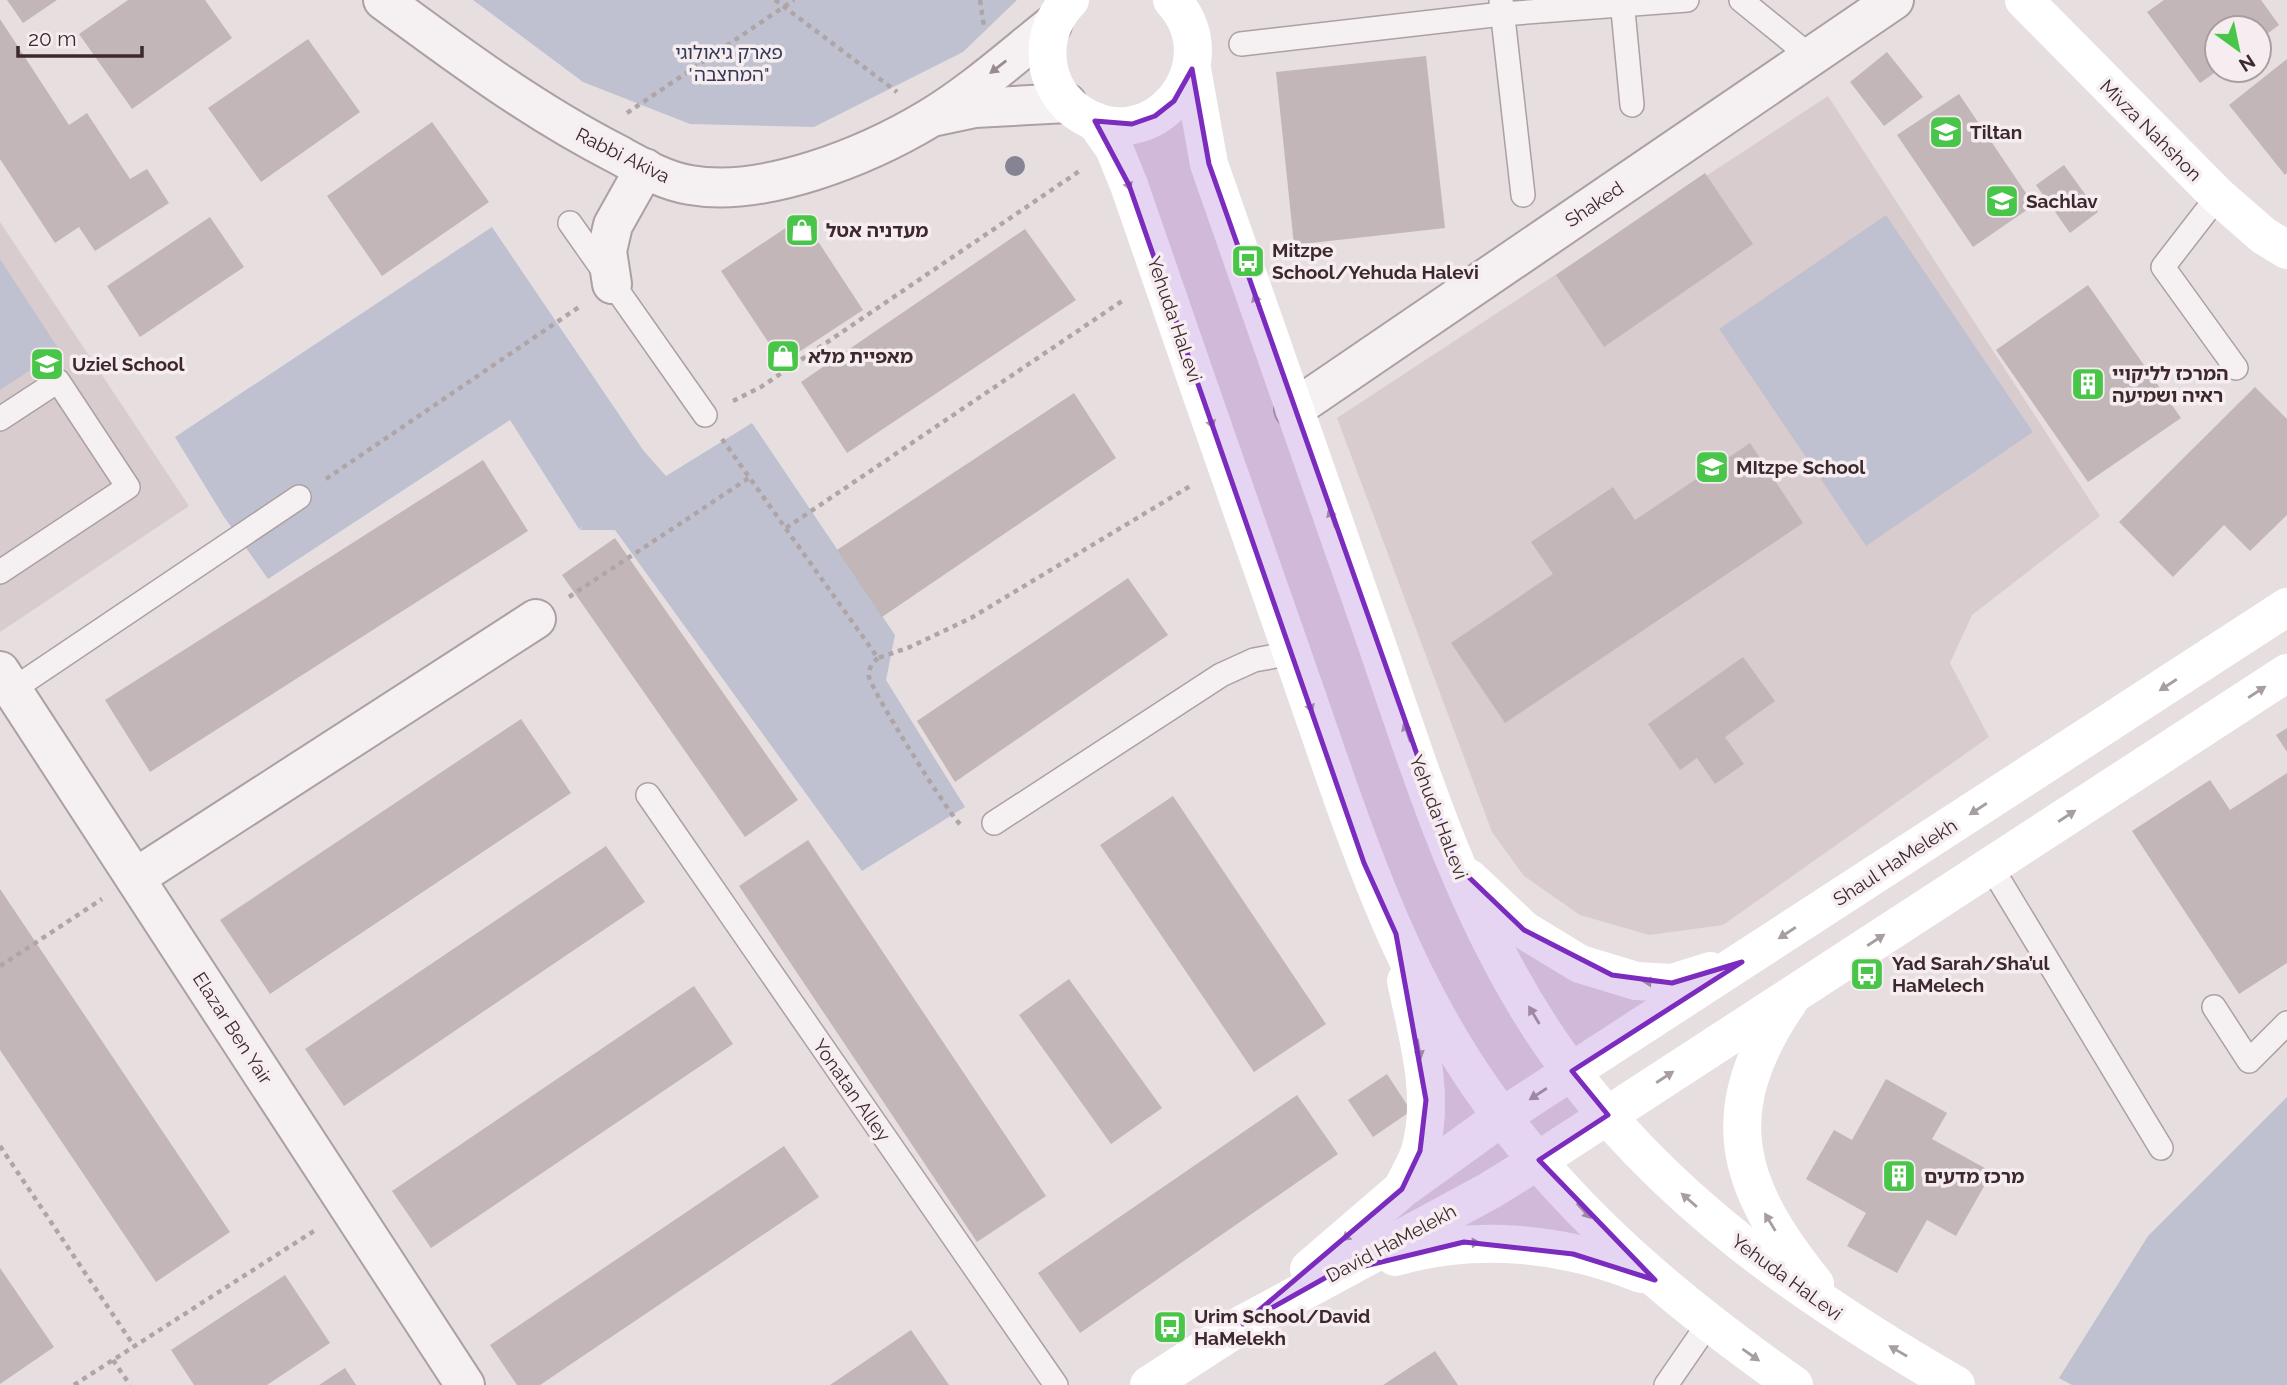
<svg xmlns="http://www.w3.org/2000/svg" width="2287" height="1385" font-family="Raleway,'Noto Sans Hebrew',sans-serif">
  <rect width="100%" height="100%" fill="#e7dee0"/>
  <!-- built -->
  <g fill="#d9cccf">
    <polygon points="1828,96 2100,516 1972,615 1950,663 1989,737 1723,925 1649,935 1580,915 1524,876 1492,832 1337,418"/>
    <polygon points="0,222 189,506 0,632"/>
  </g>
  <!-- green -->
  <g fill="#c0c1d0">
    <polygon points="473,0 1017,0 963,52 814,127 690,124 583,82"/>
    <polygon points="1886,215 2033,432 1866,546 1719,329"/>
    <polygon points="492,227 643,450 666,476 752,423 895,635 886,680 965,807 862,871 615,530 580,530 582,526 579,529 510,420 268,579 224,517 175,437"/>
    <polygon points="0,259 60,351 0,390"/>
    <polygon points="2287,1097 2287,1385 2072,1385 2059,1378 2148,1236"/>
  </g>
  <!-- building -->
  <g fill="#c3b6b9">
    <polygon points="7,0 57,0 23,23"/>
    <polygon points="128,0 205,0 232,38 132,109 79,34"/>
    <polygon points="2164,0 2261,0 2279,25 2259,40 2259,28 2217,28 2217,71 2200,83 2147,12"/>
    <polygon points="0,19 69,125 87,113 130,179 147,169 169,203 95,251 79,227 55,243 0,159"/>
    <polygon points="308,39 360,112 261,182 208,108"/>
    <polygon points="1887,52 1923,97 1884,126 1850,82"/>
    <polygon points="1426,56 1445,228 1294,245 1276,72"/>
    <polygon points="2287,59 2287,173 2285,175 2229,105"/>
    <polygon points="1959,94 2034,205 1973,247 1897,135"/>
    <polygon points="432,122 489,202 382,276 327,196"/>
    <polygon points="2064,165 2098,212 2070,233 2036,185"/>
    <polygon points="1705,173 1753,244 1604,347 1556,275"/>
    <polygon points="210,217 244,267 140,337 107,286"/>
    <polygon points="802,217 863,310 782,363 721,271"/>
    <polygon points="1025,229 1076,300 847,453 801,382"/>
    <polygon points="2088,285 2181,418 2088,482 1996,350"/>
    <polygon points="2255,387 2287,419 2287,515 2250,551 2224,525 2173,577 2119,522"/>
    <polygon points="1074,393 1116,458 882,617 837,550"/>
    <polygon points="1750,443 1803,523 1505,723 1451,643 1553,574 1531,542 1613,487 1635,520"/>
    <polygon points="483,460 528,531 150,772 105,700"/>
    <polygon points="615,538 798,800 745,837 562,575"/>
    <polygon points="1128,578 1168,635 955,782 917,721"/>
    <polygon points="1743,657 1775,701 1725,737 1744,764 1715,784 1697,758 1680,770 1648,724"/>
    <polygon points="521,719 571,793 270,994 220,920"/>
    <polygon points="2287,728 2287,752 2276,735"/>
    <polygon points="2287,773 2287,963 2239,994 2132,831 2210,780 2230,810"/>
    <polygon points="1173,796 1326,1024 1254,1072 1100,845"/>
    <polygon points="808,840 1046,1196 977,1242 739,886"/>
    <polygon points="606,846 645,902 344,1106 305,1049"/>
    <polygon points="0,889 230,1232 156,1282 0,1050"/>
    <polygon points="1069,979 1162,1108 1111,1144 1019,1015"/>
    <polygon points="694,986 733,1044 431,1248 392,1191"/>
    <polygon points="1387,1074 1411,1111 1373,1137 1348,1100"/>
    <polygon points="1886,1079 1947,1113 1932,1139 1992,1172 1956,1236 1927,1220 1897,1273 1847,1246 1866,1213 1806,1179 1834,1130 1852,1140"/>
    <polygon points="1297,1095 1338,1154 1080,1333 1038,1273"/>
    <polygon points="784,1146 819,1197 540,1385 517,1385 490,1345"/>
    <polygon points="0,1268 54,1347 0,1384"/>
    <polygon points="285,1275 330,1343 267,1385 194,1385 171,1350"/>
    <polygon points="911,1330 949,1385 830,1385"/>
    <polygon points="1435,1351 1458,1385 1383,1385"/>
    <polygon points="345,1368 356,1385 319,1385"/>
  </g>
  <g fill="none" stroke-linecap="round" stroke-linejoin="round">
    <!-- lane casing -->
    <g stroke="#ada0a3" stroke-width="26">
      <g id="lane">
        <polyline points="1501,0 1523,195"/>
        <polyline points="1622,0 1632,105"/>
        <polyline points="1741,0 1811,57"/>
        <polyline points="1241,44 1502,14 1687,0"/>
        <polyline points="2218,196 2163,267 2236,368"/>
        <polyline points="570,223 705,415"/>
        <polyline points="0,419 58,381 128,487 0,572"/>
        <polyline points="12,690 299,497"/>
        <polyline points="648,795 1056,1385"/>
        <polyline points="994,823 1221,675 1254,660 1292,653"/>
        <polyline points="1990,865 2161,1148"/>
        <polyline points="2214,1007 2249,1061 2287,1023"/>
        <polyline points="1666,1385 1708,1324"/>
      </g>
    </g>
    <!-- street casing -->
    <g stroke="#ada0a3" stroke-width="42">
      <g id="street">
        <path d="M 383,0 C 459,56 533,111 617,154 C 639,166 664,181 690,185 C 764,198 867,156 930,118 C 973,92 1013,56 1052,25"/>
        <polyline points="937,116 975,108 1067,103"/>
        <polyline points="612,284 607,251 613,225 645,168"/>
        <polyline points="1294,409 1894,0"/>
        <polyline points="0,671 465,1385"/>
        <polyline points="135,878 536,619"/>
      </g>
    </g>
    <!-- path -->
    <g stroke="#afa5a7" stroke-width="4.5" stroke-dasharray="5 5" stroke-linecap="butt">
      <polyline points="775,0 897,92"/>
      <polyline points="980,0 984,27"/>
      <polyline points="627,113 794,0"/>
      <polyline points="733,401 761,387 1081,170"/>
      <polyline points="722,439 878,658 910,647 971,618 1192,485"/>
      <polyline points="326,479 579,307"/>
      <polyline points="786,528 1125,299"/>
      <polyline points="569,597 749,478"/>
      <path d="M 878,658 C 872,663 868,669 869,677 C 873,693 952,820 962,826"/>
      <polyline points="0,966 102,899"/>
      <polyline points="0,1146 134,1346"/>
      <polyline points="113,1360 130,1385"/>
      <polyline points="74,1385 317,1229"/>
    </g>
    <!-- lane -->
    <use href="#lane" stroke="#f5f1f2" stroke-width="23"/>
    <!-- street -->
    <use href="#street" stroke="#f5f1f2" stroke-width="38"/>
    <!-- secondary -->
    <g stroke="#fff" stroke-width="38">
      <path d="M 1070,0 C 1051,19 1044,43 1049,69 C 1053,87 1064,103 1079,113 C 1151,162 1232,65 1172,0"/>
      <polyline points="2024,0 2218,196 2264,236 2287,250"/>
      <path d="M 1192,69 L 1209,164 C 1264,324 1320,483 1376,642 C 1425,785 1470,931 1559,1055 C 1663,1200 1804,1297 1956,1385"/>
      <path d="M 1095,121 L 1114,148 L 1129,185 C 1186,350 1243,514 1301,679 C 1352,825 1398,975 1491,1102 C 1575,1218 1679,1304 1794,1385"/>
      <polyline points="1469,878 1524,930 1580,964 1636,981 1672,983 1710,971"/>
      <path d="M 1789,1001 C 1713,1112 1735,1185 1815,1284"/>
      <path d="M 1403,1187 C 1409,1174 1418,1161 1421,1147 C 1435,1093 1417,1034 1406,981"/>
      <path d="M 1395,1257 C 1476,1234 1563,1242 1641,1274"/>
      <polyline points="1309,1269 1402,1189 1503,1116 2287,607"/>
      <polyline points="1149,1385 1243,1324 1489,1191 1539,1160 2287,673"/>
    </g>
  </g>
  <!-- trees -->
  <circle fill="#868395" cx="1015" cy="166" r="10"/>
  <!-- one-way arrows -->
  <defs><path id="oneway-solid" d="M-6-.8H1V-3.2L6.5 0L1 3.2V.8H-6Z" transform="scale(1.75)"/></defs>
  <use fill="#998c90" href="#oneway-solid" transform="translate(998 67) rotate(142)"/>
  <g fill="#a89ea0">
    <use href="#oneway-solid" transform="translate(1127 181) rotate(69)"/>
    <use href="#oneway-solid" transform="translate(1257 303) rotate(-109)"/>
    <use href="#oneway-solid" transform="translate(1210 419) rotate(71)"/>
    <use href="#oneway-solid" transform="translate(1332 518) rotate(-109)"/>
    <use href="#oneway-solid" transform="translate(2168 685) rotate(147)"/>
    <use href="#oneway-solid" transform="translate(2257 692) rotate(-33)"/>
    <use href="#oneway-solid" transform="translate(1309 703) rotate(71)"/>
    <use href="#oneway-solid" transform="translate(1407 732) rotate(-109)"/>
    <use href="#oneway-solid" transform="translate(1978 809) rotate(147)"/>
    <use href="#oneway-solid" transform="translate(2067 816) rotate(-33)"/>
    <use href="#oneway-solid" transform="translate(1787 933) rotate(147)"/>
    <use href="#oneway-solid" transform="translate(1876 940) rotate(-33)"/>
    <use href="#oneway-solid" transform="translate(1653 982) rotate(-178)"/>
    <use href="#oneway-solid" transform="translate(1534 1015) rotate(-121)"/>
    <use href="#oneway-solid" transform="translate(1419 1049) rotate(80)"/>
    <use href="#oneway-solid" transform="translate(1665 1077) rotate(-33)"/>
    <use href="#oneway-solid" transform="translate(1538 1094) rotate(147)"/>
    <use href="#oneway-solid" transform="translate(1689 1200) rotate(-139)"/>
    <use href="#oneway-solid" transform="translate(1584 1211) rotate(47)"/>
    <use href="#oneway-solid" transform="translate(1770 1222) rotate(-121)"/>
    <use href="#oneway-solid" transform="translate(1350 1234) rotate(140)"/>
    <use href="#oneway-solid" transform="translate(1470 1243) rotate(-2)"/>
    <use href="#oneway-solid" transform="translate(1898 1351) rotate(-150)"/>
    <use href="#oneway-solid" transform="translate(1751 1355) rotate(35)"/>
  </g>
  <!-- marked area -->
  <path fill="#7b2cbf" fill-opacity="0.2" stroke="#7b2cbf" stroke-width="5" stroke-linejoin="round" d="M 1192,69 L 1209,164 L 1456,865 L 1524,930 L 1612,975 L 1672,983 L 1742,962 L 1572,1071 L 1608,1115 L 1539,1160 L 1655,1280 L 1573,1254 L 1464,1242 L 1332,1274 L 1243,1324 L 1402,1189 L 1420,1151 L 1426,1100 L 1396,934 L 1364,863 L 1129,185 L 1095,121 L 1132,124 L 1155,116 L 1174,101 Z"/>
  <!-- icons -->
  <defs>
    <g id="school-square" transform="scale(1.75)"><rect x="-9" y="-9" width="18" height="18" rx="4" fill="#49c649" stroke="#f5edef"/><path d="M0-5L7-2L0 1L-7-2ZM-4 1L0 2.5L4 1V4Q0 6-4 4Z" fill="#fff"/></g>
    <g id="shop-square" transform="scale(1.75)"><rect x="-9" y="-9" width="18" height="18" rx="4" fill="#49c649" stroke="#f5edef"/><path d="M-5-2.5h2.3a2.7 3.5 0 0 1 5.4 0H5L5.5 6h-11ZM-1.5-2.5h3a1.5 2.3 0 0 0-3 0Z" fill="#fff"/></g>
    <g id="bus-square" transform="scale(1.75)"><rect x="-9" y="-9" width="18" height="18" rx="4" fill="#49c649" stroke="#f5edef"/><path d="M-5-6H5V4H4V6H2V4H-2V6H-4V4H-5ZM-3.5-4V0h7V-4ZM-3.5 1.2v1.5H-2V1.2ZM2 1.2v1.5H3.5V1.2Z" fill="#fff"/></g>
    <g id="building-square" transform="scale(1.75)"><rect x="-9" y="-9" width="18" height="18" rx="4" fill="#49c649" stroke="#f5edef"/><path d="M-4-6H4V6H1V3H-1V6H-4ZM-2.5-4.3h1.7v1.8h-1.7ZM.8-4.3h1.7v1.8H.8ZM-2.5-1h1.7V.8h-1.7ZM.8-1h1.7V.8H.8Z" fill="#fff"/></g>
  </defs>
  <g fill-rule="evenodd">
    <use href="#school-square" x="1946" y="132"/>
    <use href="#school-square" x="2002" y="201"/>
    <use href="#shop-square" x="802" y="230"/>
    <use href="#bus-square" x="1248" y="261"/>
    <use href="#shop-square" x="783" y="356"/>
    <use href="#school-square" x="47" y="364"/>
    <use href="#building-square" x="2088" y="384"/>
    <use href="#school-square" x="1712" y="467"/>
    <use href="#bus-square" x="1867" y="974"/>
    <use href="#building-square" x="1899" y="1176"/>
    <use href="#bus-square" x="1170" y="1327"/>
  </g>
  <g text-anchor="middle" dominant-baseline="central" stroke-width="7" stroke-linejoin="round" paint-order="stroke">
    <!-- park labels -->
    <g font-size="19" fill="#363858" stroke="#f5edef">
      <text x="729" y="52">פארק גיאולוגי<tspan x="729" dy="22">"המחצבה"</tspan></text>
    </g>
    <!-- street labels -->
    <g font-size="19" fill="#3d282d" stroke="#f5edef">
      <text transform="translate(2151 130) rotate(45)">Mivza Nahshon</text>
      <text transform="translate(623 155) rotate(26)">Rabbi Akiva</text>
      <text transform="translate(1594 204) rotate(-34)">Shaked</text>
      <text transform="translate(1175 319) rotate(71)">Yehuda HaLevi</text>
      <text transform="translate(1439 817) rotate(69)">Yehuda HaLevi</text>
      <text transform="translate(1895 862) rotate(-33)">Shaul HaMelekh</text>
      <text transform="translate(233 1028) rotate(57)">Elazar Ben Yair</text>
      <text transform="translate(852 1090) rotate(55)">Yonatan Alley</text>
      <text transform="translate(1391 1243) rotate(-28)">David HaMelekh</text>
      <text transform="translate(1787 1277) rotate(36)">Yehuda HaLevi</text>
    </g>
    <!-- poi labels -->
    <g font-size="19" font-weight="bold" fill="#3d282d" stroke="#f5edef" text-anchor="start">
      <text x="1970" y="132">Tiltan</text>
      <text x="2026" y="201">Sachlav</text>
      <text x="826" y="230">מעדניה אטל</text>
      <text x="1272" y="250">Mitzpe<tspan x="1272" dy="22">School/Yehuda Halevi</tspan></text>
      <text x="808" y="356">מאפיית מלא</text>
      <text x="72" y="364">Uziel School</text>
      <text x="2112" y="373">המרכז לליקויי<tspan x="2112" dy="22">ראיה ושמיעה</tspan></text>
      <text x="1736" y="467">MItzpe School</text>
      <text x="1892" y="963">Yad Sarah/Sha’ul<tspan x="1892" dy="22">HaMelech</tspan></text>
      <text x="1924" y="1176">מרכז מדעים</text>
      <text x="1194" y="1316">Urim School/David<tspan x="1194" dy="22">HaMelekh</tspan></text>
    </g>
  </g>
  <!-- north arrow -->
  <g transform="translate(2238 49) rotate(147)"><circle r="33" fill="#f5edef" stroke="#ab9ea1" stroke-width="2"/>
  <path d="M0-5L12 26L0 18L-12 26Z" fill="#49c649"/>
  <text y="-10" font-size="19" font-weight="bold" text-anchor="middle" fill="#3d282d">N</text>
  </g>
  <!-- scale -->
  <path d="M18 46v10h124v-10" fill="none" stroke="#3d282d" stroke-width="3.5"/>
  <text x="28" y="46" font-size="21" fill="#3d282d" stroke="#f5edef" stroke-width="5" paint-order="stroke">20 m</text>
</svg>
